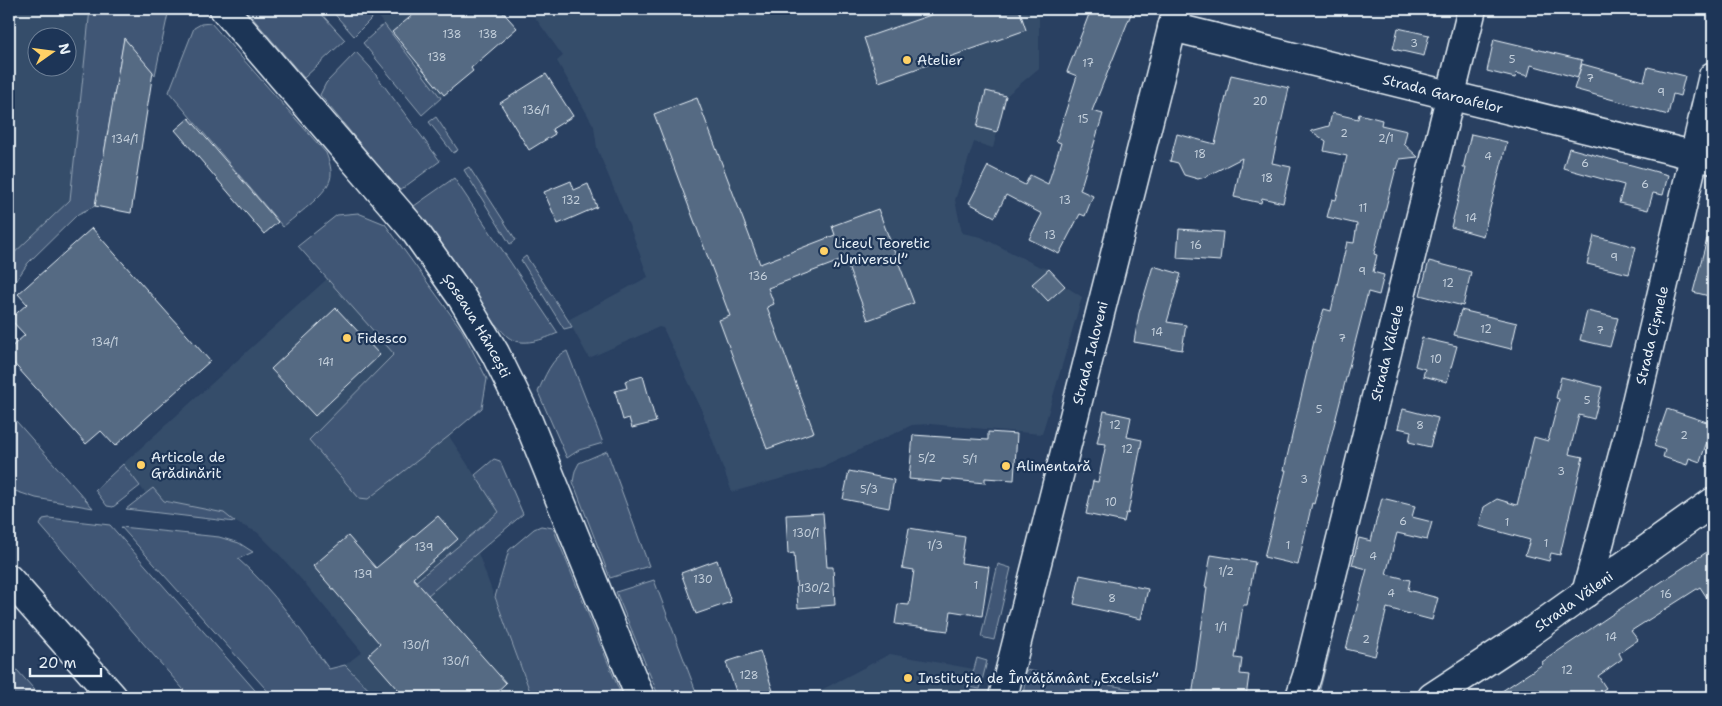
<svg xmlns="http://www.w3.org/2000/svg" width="1722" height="706" font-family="'Shantell Sans',sans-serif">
  <rect width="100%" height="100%" fill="#294061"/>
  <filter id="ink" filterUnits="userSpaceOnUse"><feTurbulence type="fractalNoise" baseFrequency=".02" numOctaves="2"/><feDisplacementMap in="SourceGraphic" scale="10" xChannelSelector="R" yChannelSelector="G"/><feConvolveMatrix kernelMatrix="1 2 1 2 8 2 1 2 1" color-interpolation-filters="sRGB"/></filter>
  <g filter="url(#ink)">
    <!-- built -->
    <g fill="#364d6b" fill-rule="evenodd">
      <path d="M 9,9 L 90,9 L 70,200 L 9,258 ZM 38,38 L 68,38 L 68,68 L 38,68 Z"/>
      <polygon points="372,9 465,9 450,44 473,71 441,98"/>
      <polygon points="529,9 1039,9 1039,68 1006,96 993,148 974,142 955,200 962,233 981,237 1038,266 1049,269 1065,286 1082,297 1042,434 930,424 912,425 823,467 732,492 700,406 663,328 659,327 589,358 568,320 648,277 633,235 597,148 594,126 557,61 563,56"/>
      <polygon points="327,279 395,354 508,526 478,553 531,697 376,697 345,665 362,652 308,587 277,552 257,532 235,522 225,519 160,512 123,464"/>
      <polygon points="890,654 974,669 967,697 808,697"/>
    </g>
    <!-- green -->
    <g fill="#415774" stroke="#94a4b6">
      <polygon points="90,9 169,9 155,75 124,39 95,206 78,214 28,263 9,291 9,258 70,200"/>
      <polygon points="245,9 317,9 345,40 304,78"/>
      <polygon points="330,9 372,9 376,14 354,36"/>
      <path d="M 211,23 L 326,153 C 329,161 333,171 330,180 C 324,197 296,215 283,227 L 169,92 L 194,28 L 201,24 Z"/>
      <polygon points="384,24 441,98 422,115 363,43"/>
      <polygon points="356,52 370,67 440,161 399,191 320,95 326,83"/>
      <polygon points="436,117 458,150 453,153 429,122"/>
      <polygon points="469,167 516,240 510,244 464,170"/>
      <path d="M 454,178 L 558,333 C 544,339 522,348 508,337 C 504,334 501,329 497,326 L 414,206 Z"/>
      <polygon points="358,213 385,224 462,330 487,379 482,408 449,436 368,499 359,498 309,440 394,354 298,246 337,215"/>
      <polygon points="526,256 568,320 572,327 564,329 521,260"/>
      <path d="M 567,351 L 603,443 L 579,450 L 567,458 L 538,392 C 544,378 552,357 567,351 Z"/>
      <polygon points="9,413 93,508 36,498 9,489"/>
      <polygon points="607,451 649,566 610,578 573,482 575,471 579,463"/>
      <polygon points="494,459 500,461 523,514 427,596 414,583 499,512 475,475"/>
      <polygon points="123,464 140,486 113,507 107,506 95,490"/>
      <polygon points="153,488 164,501 224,513 235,522 126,509"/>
      <polygon points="49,518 110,525 261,697 190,697 40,525 43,519"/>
      <polygon points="541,526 553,528 622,697 532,697 495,597 509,550 534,529"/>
      <path d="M 121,527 L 219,537 L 239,543 L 253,552 L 238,559 C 274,590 301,631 329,669 L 345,665 L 376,697 L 273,697 Z"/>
      <polygon points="998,564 1011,568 994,640 981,637"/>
      <polygon points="654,580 698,697 659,697 616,592"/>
      <polygon points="1322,648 1330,650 1318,697 1308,697"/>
      <polygon points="977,658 987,661 980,689 969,687"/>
      <polygon points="9,661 41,697 9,697"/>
      <polygon points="1026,670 1137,690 1136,697 1023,697"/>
    </g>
    <!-- building -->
    <g fill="#556a83" stroke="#e8f1f8">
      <polygon points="420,9 500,9 517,28 471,68 473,71 444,95 392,32"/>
      <polygon points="948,9 1019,9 1026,30 879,82 864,38"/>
      <polygon points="1091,9 1133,9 1092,111 1103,114 1080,190 1093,196 1085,216 1080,214 1059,254 1029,239 1042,214 1006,195 995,217 969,203 988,166 1025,185 1030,175 1048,184 1061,143 1056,141 1077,76 1067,72"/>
      <polygon points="1398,28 1429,35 1424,56 1393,49"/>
      <polygon points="124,38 153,72 131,213 95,206"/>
      <polygon points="1494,39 1582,60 1578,78 1531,65 1528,76 1516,73 1515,78 1487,71"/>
      <polygon points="1582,64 1644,81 1648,67 1685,76 1680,96 1673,94 1668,115 1574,89"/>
      <polygon points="546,74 573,116 552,129 555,134 529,150 500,103"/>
      <polygon points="1231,75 1289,88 1272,163 1291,167 1283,203 1262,198 1261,203 1234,197 1242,158 1205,177 1198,179 1184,175 1178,163 1170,161 1177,134 1215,144"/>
      <polygon points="986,91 1006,96 997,132 977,127"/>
      <polygon points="697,98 760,264 835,235 832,226 878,209 914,303 868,320 845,259 768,288 774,304 767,307 814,432 767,449 719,320 730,316 654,114"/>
      <polygon points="1332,113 1358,119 1359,114 1382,120 1381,125 1407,131 1404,144 1418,157 1400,159 1397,169 1396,168 1374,254 1377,255 1373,272 1384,275 1379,295 1368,292 1314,504 1312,503 1298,565 1264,557 1286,470 1284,470 1315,337 1324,309 1331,311 1347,242 1354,243 1357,224 1327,217 1332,199 1336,200 1347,156 1324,151 1326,141 1311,131 1329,126"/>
      <polygon points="189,118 278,222 264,234 175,130"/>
      <polygon points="1471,134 1507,142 1483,236 1451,227 1466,168 1463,168"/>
      <polygon points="1569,148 1668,175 1663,195 1653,193 1648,210 1619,203 1624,185 1563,168"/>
      <polygon points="571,181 574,190 588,184 597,207 558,224 544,192"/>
      <polygon points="92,228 210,361 115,446 101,431 86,444 9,358 9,349 25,335 10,319 27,304 18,294"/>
      <polygon points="1179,229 1223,232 1220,261 1177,258"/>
      <polygon points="1594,236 1636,247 1629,274 1587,264"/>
      <polygon points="1707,239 1713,240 1713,297 1693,292"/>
      <polygon points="1429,261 1471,272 1463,306 1420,295"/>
      <polygon points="1153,266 1181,274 1167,322 1186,325 1182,350 1134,342 1139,313"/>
      <polygon points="1049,269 1065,286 1048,301 1032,284"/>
      <polygon points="336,308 380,355 315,416 271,369"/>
      <polygon points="1461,310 1517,323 1511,349 1454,335"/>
      <polygon points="1587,311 1618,318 1610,347 1580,340"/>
      <polygon points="1422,338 1457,346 1447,382 1423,376 1425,369 1415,366"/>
      <polygon points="643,376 656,422 632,428 629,418 623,420 615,391 627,388 625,381"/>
      <polygon points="1561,377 1602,387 1594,419 1579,415 1569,454 1583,457 1560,555 1551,553 1549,561 1525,555 1530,540 1479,526 1484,507 1497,499 1517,505 1534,437 1548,441 1559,399 1556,398"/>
      <polygon points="1403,409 1438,418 1430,447 1409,442 1411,431 1398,428"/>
      <polygon points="1667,409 1713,424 1700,462 1689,458 1687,465 1663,457 1665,450 1654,446"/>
      <polygon points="1104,411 1131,417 1127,437 1142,440 1128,514 1126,513 1124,522 1086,514 1093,481 1098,482 1106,444 1097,443"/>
      <polygon points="988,432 1017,434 1014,480 985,478 985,483 942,479 942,482 909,479 913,435 988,440"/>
      <polygon points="849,471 894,480 889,508 843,499"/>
      <polygon points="1382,498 1415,506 1412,517 1432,522 1427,540 1397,533 1386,574 1410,580 1408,590 1438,598 1432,620 1387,608 1375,656 1346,649 1367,569 1352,565 1359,538 1371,541"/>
      <polygon points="823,513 827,567 833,567 835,605 798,608 794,553 788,554 786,515"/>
      <polygon points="438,516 458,539 413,578 506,683 491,697 405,697 368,655 380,644 313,566 348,536 376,568"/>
      <polygon points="909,528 965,537 961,563 989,567 982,616 951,611 948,631 895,624 898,604 909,605 914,570 902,568"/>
      <polygon points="1713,548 1713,607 1700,587 1631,631 1638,640 1619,653 1622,659 1598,676 1606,688 1592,697 1493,697 1543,664 1542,662 1620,609"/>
      <polygon points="1211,555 1255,562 1247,605 1243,605 1235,658 1242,659 1240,674 1249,675 1246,697 1192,697 1207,587 1205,587"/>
      <polygon points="717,560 731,602 696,614 681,573"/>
      <polygon points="1080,575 1148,589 1141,619 1074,604"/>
      <polygon points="760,651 775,697 738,697 726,662"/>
    </g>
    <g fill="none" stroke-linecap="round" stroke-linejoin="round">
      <!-- minor casing -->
      <g stroke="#e8f1f8" stroke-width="31">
        <g id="minor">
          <path id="s1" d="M 224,9 L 414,230 L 462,298 L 495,353 L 526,416 L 640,697"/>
          <path id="s2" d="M 1172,27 L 1713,160"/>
          <path id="s3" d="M 1586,593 L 1629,432 L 1713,76"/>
          <path id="s4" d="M 1003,697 L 1177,9"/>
          <path id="s5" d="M 1300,697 L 1307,676 L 1472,9"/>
          <path id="s6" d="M 1432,697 L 1528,634 L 1713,502"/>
        </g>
      </g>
      <!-- highway casing -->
      <g stroke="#e8f1f8" stroke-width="31">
        <polyline id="highway" points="9,579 113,697"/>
      </g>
      <!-- minor -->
      <use href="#minor" stroke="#1d3557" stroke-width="28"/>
      <!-- highway -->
      <use href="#highway" stroke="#1d3557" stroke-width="28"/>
    </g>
  </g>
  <!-- markers -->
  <g fill="#ffd166" stroke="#1d3557" stroke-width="2">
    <circle cx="907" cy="60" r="5"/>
    <circle cx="824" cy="251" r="5"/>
    <circle cx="347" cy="338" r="5"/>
    <circle cx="141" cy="465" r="5"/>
    <circle cx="1006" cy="466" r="5"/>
    <circle cx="908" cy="678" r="5"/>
  </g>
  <g text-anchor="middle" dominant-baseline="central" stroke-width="4.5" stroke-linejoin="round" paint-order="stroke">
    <!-- number labels -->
    <g font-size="11" fill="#c3cfdb">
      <text x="452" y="34">138</text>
      <text x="488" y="34">138</text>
      <text x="1414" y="43">3</text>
      <text x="437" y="57">138</text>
      <text x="1512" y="59">5</text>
      <text x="1088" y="63">17</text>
      <text x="1590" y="78">7</text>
      <text x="1661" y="92">9</text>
      <text x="1260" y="101">20</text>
      <text x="536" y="110">136/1</text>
      <text x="1083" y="119">15</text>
      <text x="1344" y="133">2</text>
      <text x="1386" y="138">2/1</text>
      <text x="125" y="139">134/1</text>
      <text x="1200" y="154">18</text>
      <text x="1488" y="156">4</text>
      <text x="1585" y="163">6</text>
      <text x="1267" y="178">18</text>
      <text x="1645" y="184">6</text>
      <text x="571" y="200">132</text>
      <text x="1065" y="200">13</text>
      <text x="1363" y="208">11</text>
      <text x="1471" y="218">14</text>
      <text x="1050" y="235">13</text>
      <text x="1196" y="245">16</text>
      <text x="1614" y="257">9</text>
      <text x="1362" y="271">9</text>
      <text x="758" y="276">136</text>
      <text x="1448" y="283">12</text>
      <text x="1486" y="329">12</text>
      <text x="1600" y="330">7</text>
      <text x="1157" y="332">14</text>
      <text x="1342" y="338">7</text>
      <text x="105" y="342">134/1</text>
      <text x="1436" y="359">10</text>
      <text x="326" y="362">141</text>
      <text x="1587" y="400">5</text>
      <text x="1319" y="409">5</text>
      <text x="1115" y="425">12</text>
      <text x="1420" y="425">8</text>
      <text x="1684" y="435">2</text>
      <text x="1127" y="449">12</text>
      <text x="927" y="458">5/2</text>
      <text x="970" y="459">5/1</text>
      <text x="1561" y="471">3</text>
      <text x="1304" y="479">3</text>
      <text x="869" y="489">5/3</text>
      <text x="1111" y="502">10</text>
      <text x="1403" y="521">6</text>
      <text x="1507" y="522">1</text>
      <text x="806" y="533">130/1</text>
      <text x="1546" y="543">1</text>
      <text x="935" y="545">1/3</text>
      <text x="1288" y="545">1</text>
      <text x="424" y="547">139</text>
      <text x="1373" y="556">4</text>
      <text x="1226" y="571">1/2</text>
      <text x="363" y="574">139</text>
      <text x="703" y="579">130</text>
      <text x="976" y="585">1</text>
      <text x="815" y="588">130/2</text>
      <text x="1391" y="593">4</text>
      <text x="1666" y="594">16</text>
      <text x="1112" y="598">8</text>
      <text x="1221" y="627">1/1</text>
      <text x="1611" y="637">14</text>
      <text x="1366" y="639">2</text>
      <text x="416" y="645">130/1</text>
      <text x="456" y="661">130/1</text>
      <text x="1567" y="670">12</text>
      <text x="749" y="675">128</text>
    </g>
    <!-- poi labels -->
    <g font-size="14" fill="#e8f1f8" stroke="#1d3557" text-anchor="start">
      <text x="917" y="60">Atelier</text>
      <text x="834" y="243">Liceul Teoretic<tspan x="834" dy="16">„Universul”</tspan></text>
      <text x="357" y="338">Fidesco</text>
      <text x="151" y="457">Articole de<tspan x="151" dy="16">Grădinărit</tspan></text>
      <text x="1016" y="466">Alimentară</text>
      <text x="918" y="678">Instituția de Învățământ „Excelsis”</text>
    </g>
    <!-- street labels -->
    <g font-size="14" fill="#e8f1f8" stroke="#1d3557">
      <text stroke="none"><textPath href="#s2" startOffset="279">Strada Garoafelor</textPath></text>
      <text stroke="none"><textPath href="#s1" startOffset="406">Șoseaua Hâncești</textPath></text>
      <text stroke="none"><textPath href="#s3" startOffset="266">Strada Cișmele</textPath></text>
      <text stroke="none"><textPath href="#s4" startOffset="355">Strada Ialoveni</textPath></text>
      <text stroke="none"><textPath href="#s5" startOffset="355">Strada Vâlcele</textPath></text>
      <text stroke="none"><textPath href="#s6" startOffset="171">Strada Văleni</textPath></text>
    </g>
  </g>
  <!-- margin -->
  <rect width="1722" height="706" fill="none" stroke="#1d3557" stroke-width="30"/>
  <rect x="15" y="15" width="1692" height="676" fill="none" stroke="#e8f1f8" stroke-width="2" filter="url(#ink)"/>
  <!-- north arrow -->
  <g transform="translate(52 52) rotate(76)"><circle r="24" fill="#1d3557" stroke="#6e8097"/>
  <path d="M0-4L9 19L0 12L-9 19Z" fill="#ffd166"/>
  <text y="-8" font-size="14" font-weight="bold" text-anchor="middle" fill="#e8f1f8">N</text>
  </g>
  <!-- scale -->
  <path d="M30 668v8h71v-8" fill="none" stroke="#e8f1f8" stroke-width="2.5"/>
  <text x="38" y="668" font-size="15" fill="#e8f1f8" stroke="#1d3557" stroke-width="4" paint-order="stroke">20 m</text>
</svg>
